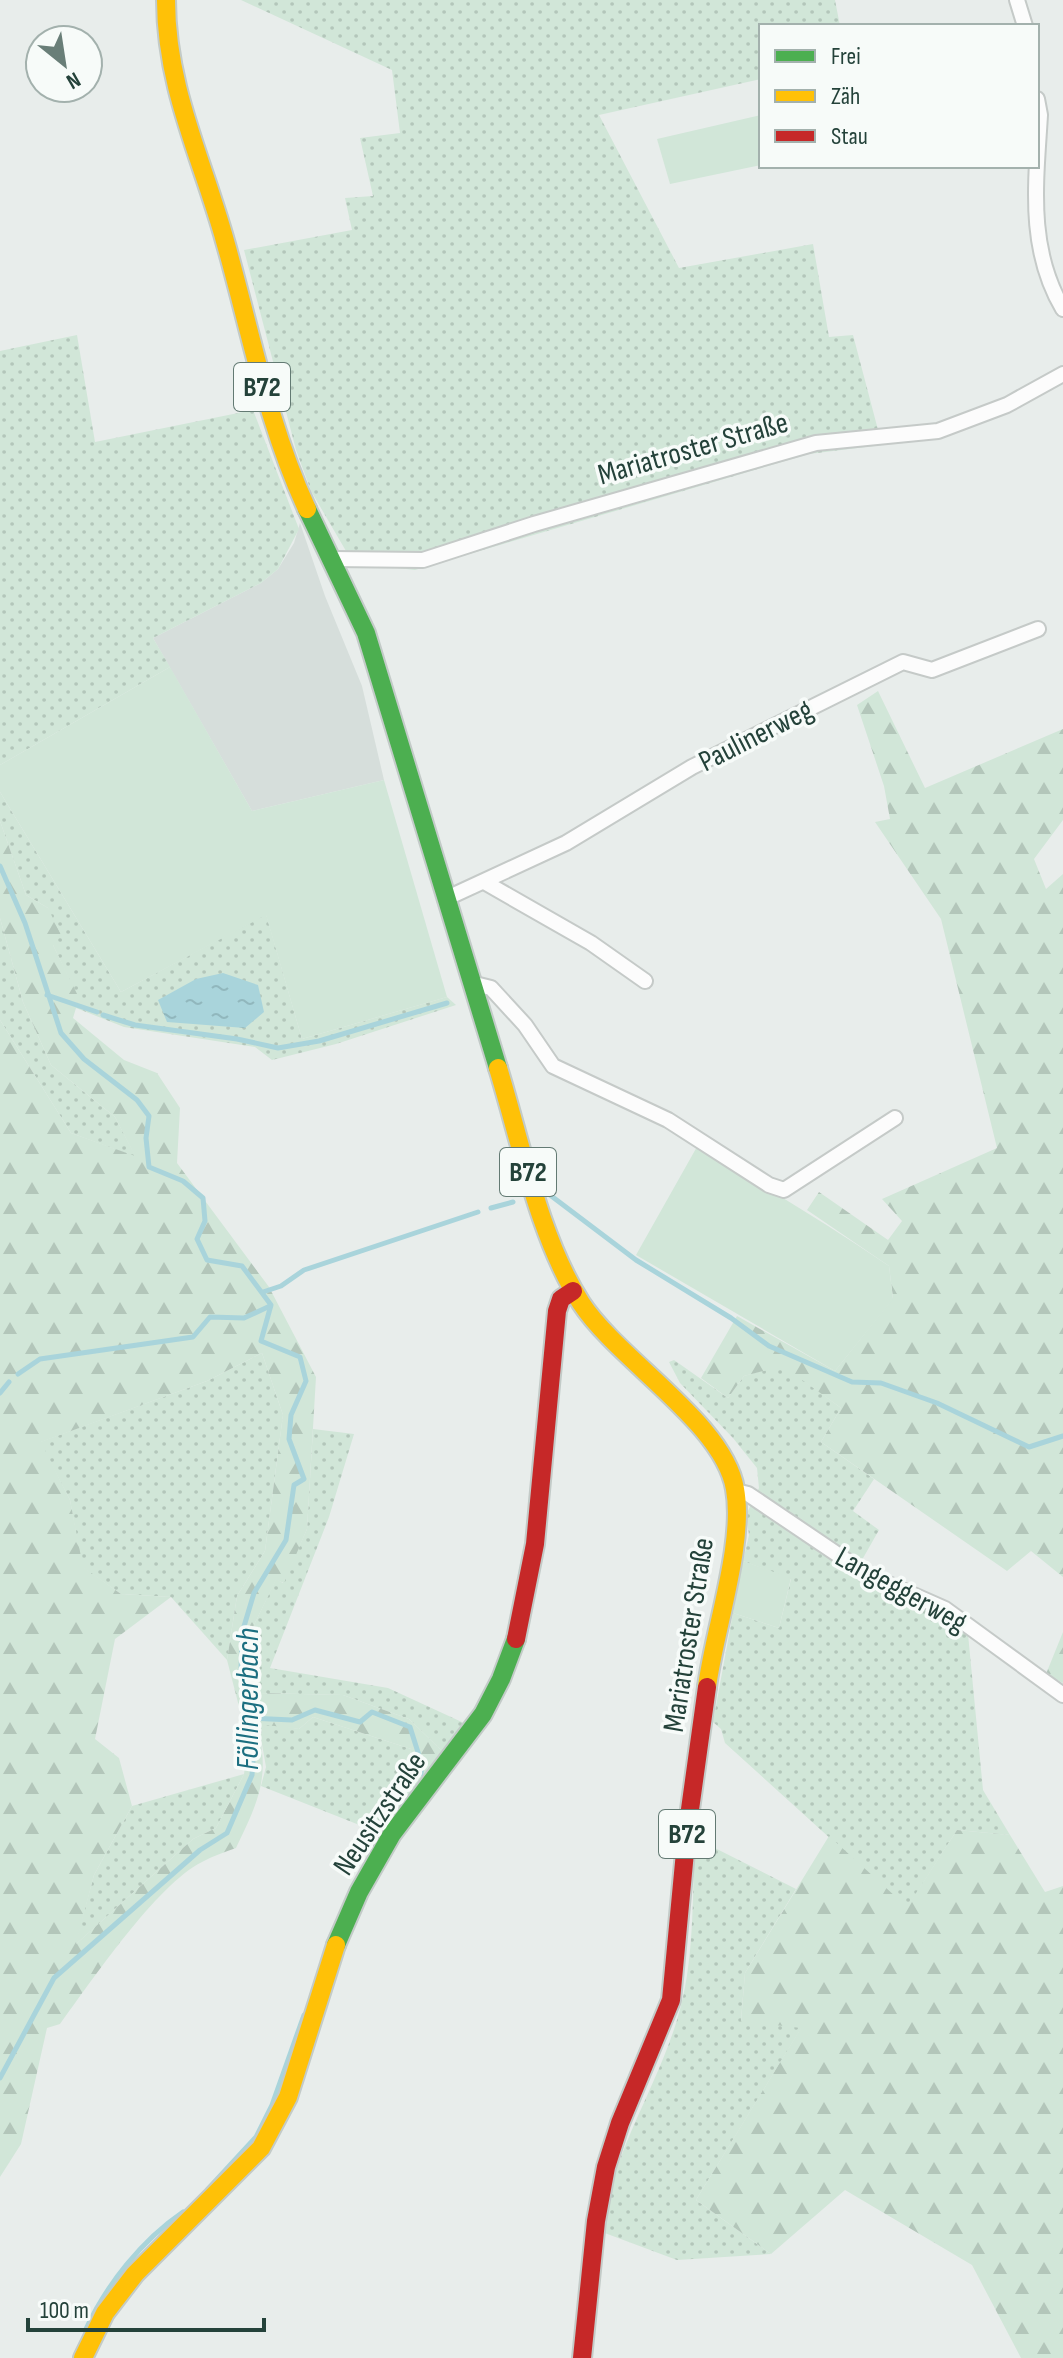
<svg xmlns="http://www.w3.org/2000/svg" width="1063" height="2358" font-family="'Sofia Sans Condensed',sans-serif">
  <defs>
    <pattern id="grass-dots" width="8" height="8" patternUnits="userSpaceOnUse" patternTransform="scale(2)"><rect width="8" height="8" fill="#d1e6d8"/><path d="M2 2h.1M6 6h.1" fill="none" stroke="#b3c6ba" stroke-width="1.8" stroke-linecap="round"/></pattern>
    <pattern id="forest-firs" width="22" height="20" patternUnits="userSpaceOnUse" patternTransform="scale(2)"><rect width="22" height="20" fill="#d1e6d8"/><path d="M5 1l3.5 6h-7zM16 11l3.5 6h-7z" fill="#b3c6ba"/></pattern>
    <pattern id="water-ripples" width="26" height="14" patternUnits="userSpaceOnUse" patternTransform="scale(2)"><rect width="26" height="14" fill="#a9d4db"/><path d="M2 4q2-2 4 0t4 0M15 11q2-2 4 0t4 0" fill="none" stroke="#91b7bd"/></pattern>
  </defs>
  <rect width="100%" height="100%" fill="#e8edeb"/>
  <!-- built -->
  <polygon fill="#d6dedb" points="300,523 325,596 362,686 384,780 252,811 153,638 261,583 278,569 294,543"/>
  <!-- grass -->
  <g fill="url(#grass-dots)">
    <polygon points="241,0 835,0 840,26 761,26 761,79 599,115 679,268 813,244 829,337 853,335 882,445 809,454 415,570 353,563 311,491 296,450 244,250 352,230 345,198 373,196 360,138 400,133 392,70"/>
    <polygon points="77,335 95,442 253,410 299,529 278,569 261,583 153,638 170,667 0,765 0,351"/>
    <polygon points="0,792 121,992 266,914 302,1039 447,997 456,1005 336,1044 272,1060 255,1047 124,1027 76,1008 78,998 53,945 48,908 26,895 0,821"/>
    <polygon points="0,918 23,1002 51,1065 115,1117 136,1157 71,1133 0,1020"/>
    <polygon points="262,1353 283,1415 265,1551 237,1596 227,1660 171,1597 121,1594 82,1567 70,1500 40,1442 207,1381"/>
    <polygon points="674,1360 728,1398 744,1376 783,1365 841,1408 821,1442 874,1479 853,1511 879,1530 854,1574 932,1608 968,1634 983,1790 1010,1835 957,1830 907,1908 725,1743 721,1729 713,1722 733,1613 779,1628 791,1579 743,1561 749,1535 746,1515 759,1488 757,1468 733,1438 680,1383 669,1362"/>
    <polygon points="313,1429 354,1434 329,1517 270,1668 388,1688 464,1723 443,1752 409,1719 343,1695 258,1693 253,1627 276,1579 283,1583 307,1529"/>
    <polygon points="313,1717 411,1749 407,1789 377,1832 261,1786 266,1767 258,1722 299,1729"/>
    <polygon points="244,1774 216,1828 193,1839 75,1945 94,1875 132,1806"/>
    <path d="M 695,1838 L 796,1889 L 745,1973 L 741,2020 L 802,2027 L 696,2200 L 771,2254 L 677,2260 L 602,2232 C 610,2156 655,2092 677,2020 C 695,1963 692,1898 695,1838 Z"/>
  </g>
  <!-- forest -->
  <g fill="url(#forest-firs)">
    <polygon points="878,691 925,788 1063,729 1063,820 1034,859 1046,889 1063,874 1063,1577 1031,1551 1007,1571 821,1442 841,1408 783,1366 744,1376 728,1398 701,1378 737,1316 835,1371 893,1298 889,1266 807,1210 819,1192 888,1240 902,1221 882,1199 997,1148 941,919 875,822 890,819 884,786 857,705"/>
    <path d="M 0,821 L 26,895 L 48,908 L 61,935 L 53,945 L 79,998 L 73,1018 L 124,1060 L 157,1073 L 180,1108 L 177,1163 L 269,1287 L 316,1377 L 307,1529 L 284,1583 L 276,1580 L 253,1627 L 258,1693 L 343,1695 L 409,1719 L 443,1752 L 383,1840 L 377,1832 L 407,1789 L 411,1749 L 313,1717 L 299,1729 L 243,1722 L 227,1660 L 237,1596 L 265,1551 L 283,1415 L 262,1353 L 207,1381 L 41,1442 L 70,1500 L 83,1567 L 121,1594 L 171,1597 L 115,1639 L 95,1739 L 119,1758 L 132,1806 L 94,1875 L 76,1944 L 193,1839 L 216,1828 L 244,1774 L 249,1737 L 260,1738 C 269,1782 255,1808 236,1848 C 225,1852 213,1856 202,1862 C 157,1884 91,1982 60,2024 L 47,2028 L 21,2144 L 0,2177 L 0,1020 L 71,1133 L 135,1156 L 115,1117 L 51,1065 L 23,1002 L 0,918 Z"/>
    <polygon points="1063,1632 1063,1683 1046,1674"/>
    <polygon points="957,1830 1010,1835 1045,1892 1063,1886 1063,2358 1021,2358 972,2265 845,2190 771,2254 696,2200 801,2028 741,2021 745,1973 829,1836 907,1907"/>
  </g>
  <!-- garden -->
  <g fill="#d1e6d8">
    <polygon points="761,115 761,165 670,184 657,139"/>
    <polygon points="170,667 252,811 384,780 447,997 302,1039 266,915 121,992 0,792 0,765"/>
    <path d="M 698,1145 C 762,1186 826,1223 889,1266 L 893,1299 L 835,1371 L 636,1255 Z"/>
    <polygon points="743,1561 791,1578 779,1628 733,1613"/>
  </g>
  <!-- water -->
  <polygon fill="url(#water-ripples)" points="223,973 258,985 264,1012 245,1028 167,1022 158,1000 196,979"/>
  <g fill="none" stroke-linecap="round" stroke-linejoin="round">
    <!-- stream -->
    <g stroke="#a9d4db" stroke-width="5">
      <polyline points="0,866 25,923 61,1033 84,1059 137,1100 149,1116 146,1138 149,1167 183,1181 203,1198 205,1221 197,1239 207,1260 242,1266 271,1305 261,1341 300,1357 306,1381 291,1415 289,1439 304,1479 294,1485 286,1540 254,1593 242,1633 241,1670 254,1745 252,1775 227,1833 200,1850 54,1978 0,2078"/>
      <polyline points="47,995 97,1012"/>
      <polyline points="103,1015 135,1025 237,1039 278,1048 319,1041 447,1003"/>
      <polyline points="550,1195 636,1260 731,1318 769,1346 852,1382 881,1383 937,1403 1029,1447 1063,1436"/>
      <polyline points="491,1208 513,1202"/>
      <polyline points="263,1292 281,1286 304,1270 478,1212"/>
      <polyline points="18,1374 40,1359 193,1337 210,1317 244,1318 270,1306"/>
      <polyline points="0,1393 9,1382"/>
      <polyline points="249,1718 292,1720 315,1710 360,1722 372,1712 410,1727 422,1765 421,1774"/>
      <polyline points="208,2189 256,2137 272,2105 304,2015"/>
      <path d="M 86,2329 C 107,2284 142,2240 183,2212"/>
    </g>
    <!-- street casing -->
    <g stroke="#c5cac8" stroke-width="18">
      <g id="street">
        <polyline points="1017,0 1025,26"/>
        <path d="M 1037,99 L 1040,115 C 1036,183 1027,248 1063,309"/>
        <polyline points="333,559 423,560 534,524 816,443 938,431 1007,405 1063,374"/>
        <polyline points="486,883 591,943 645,981"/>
        <polyline points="445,899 566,843 692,767 903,662 932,670 1038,629"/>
        <polyline points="471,983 491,988 525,1025 553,1066 668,1120 769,1185 784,1190 895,1118"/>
        <polyline points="736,1491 748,1494 868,1575 945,1609 1063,1695"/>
      </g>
    </g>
    <!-- fast casing -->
    <g stroke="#c3cbc8" stroke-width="22">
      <g id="fast">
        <polyline points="307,509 366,633 498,1068"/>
        <polyline points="336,1945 359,1892 392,1834 483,1714 501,1679 516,1639"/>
      </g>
    </g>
    <!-- slow casing -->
    <g stroke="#c3cbc8" stroke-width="22">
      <g id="slow">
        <path d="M 166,0 C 166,88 202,158 225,241 C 251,332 267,423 307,509"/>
        <path d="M 498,1068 C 521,1143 539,1237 581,1303 C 619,1361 724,1423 735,1489 C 745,1543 714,1631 707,1687"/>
        <polyline points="83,2358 105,2313 135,2274 261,2148 288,2097 336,1945"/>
      </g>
    </g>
    <!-- jam casing -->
    <g stroke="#c3cbc8" stroke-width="22">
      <g id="jam">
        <polyline points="516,1639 535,1544 557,1311 561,1299 573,1291"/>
        <polyline points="582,2358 596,2221 606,2167 620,2123 671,2000 687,1831 707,1687"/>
      </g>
    </g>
    <!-- street -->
    <use href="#street" stroke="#fcfcfc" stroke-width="14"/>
    <!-- fast -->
    <use href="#fast" stroke="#4caf50" stroke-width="18"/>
    <!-- slow -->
    <use href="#slow" stroke="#ffc107" stroke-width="18"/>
    <!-- jam -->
    <use href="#jam" stroke="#c62828" stroke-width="18"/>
  </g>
  <g text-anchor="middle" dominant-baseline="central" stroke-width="7" stroke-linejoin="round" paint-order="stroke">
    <!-- shield labels -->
    <g fill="#f7fbf9" stroke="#637a73" stroke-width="2">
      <rect x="234" y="363" width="56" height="48" rx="6"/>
      <rect x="500" y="1148" width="56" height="48" rx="6"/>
      <rect x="659" y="1810" width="56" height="48" rx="6"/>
    </g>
    <g font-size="28" font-weight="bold" fill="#24423a">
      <text x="262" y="387">B72</text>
      <text x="528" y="1172">B72</text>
      <text x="687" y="1834">B72</text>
    </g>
    <!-- street labels -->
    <g font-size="30" fill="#24423a" stroke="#f7fbf9">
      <text transform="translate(693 449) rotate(-16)">Mariatroster Straße</text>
      <text transform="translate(756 736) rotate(-27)">Paulinerweg</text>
      <text transform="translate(901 1590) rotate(29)">Langeggerweg</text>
      <text transform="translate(689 1635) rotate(-81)">Mariatroster Straße</text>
      <text transform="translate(380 1814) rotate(-56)">Neusitzstraße</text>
    </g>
    <!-- water labels -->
    <g font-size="32" font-style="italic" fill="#1c6f80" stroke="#f7fbf9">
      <text transform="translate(248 1699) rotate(-90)">Föllingerbach</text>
    </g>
  </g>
  <!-- legend -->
  <rect x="759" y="24" width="280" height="144" fill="#f7fbf9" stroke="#a3b1ad" stroke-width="2"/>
  <rect x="775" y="50" width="40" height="12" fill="#4caf50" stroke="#a3b1ad" stroke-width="2"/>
  <text x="831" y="64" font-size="24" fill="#24423a">Frei</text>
  <rect x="775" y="90" width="40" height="12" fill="#ffc107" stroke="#a3b1ad" stroke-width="2"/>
  <text x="831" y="104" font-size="24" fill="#24423a">Zäh</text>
  <rect x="775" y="130" width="40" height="12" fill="#c62828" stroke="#a3b1ad" stroke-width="2"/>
  <text x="831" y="144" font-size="24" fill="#24423a">Stau</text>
  <!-- north arrow -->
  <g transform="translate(64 64) rotate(150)"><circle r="38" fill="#f7fbf9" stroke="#a3b1ad" stroke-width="2"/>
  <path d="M0-6L14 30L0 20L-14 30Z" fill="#697e78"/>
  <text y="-12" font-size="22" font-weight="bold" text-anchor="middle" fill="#24423a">N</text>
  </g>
  <!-- scale -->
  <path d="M28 2318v12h236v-12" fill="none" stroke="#24423a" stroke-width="4"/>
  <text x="40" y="2318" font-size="24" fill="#24423a" stroke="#f7fbf9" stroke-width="6" paint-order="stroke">100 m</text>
</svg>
